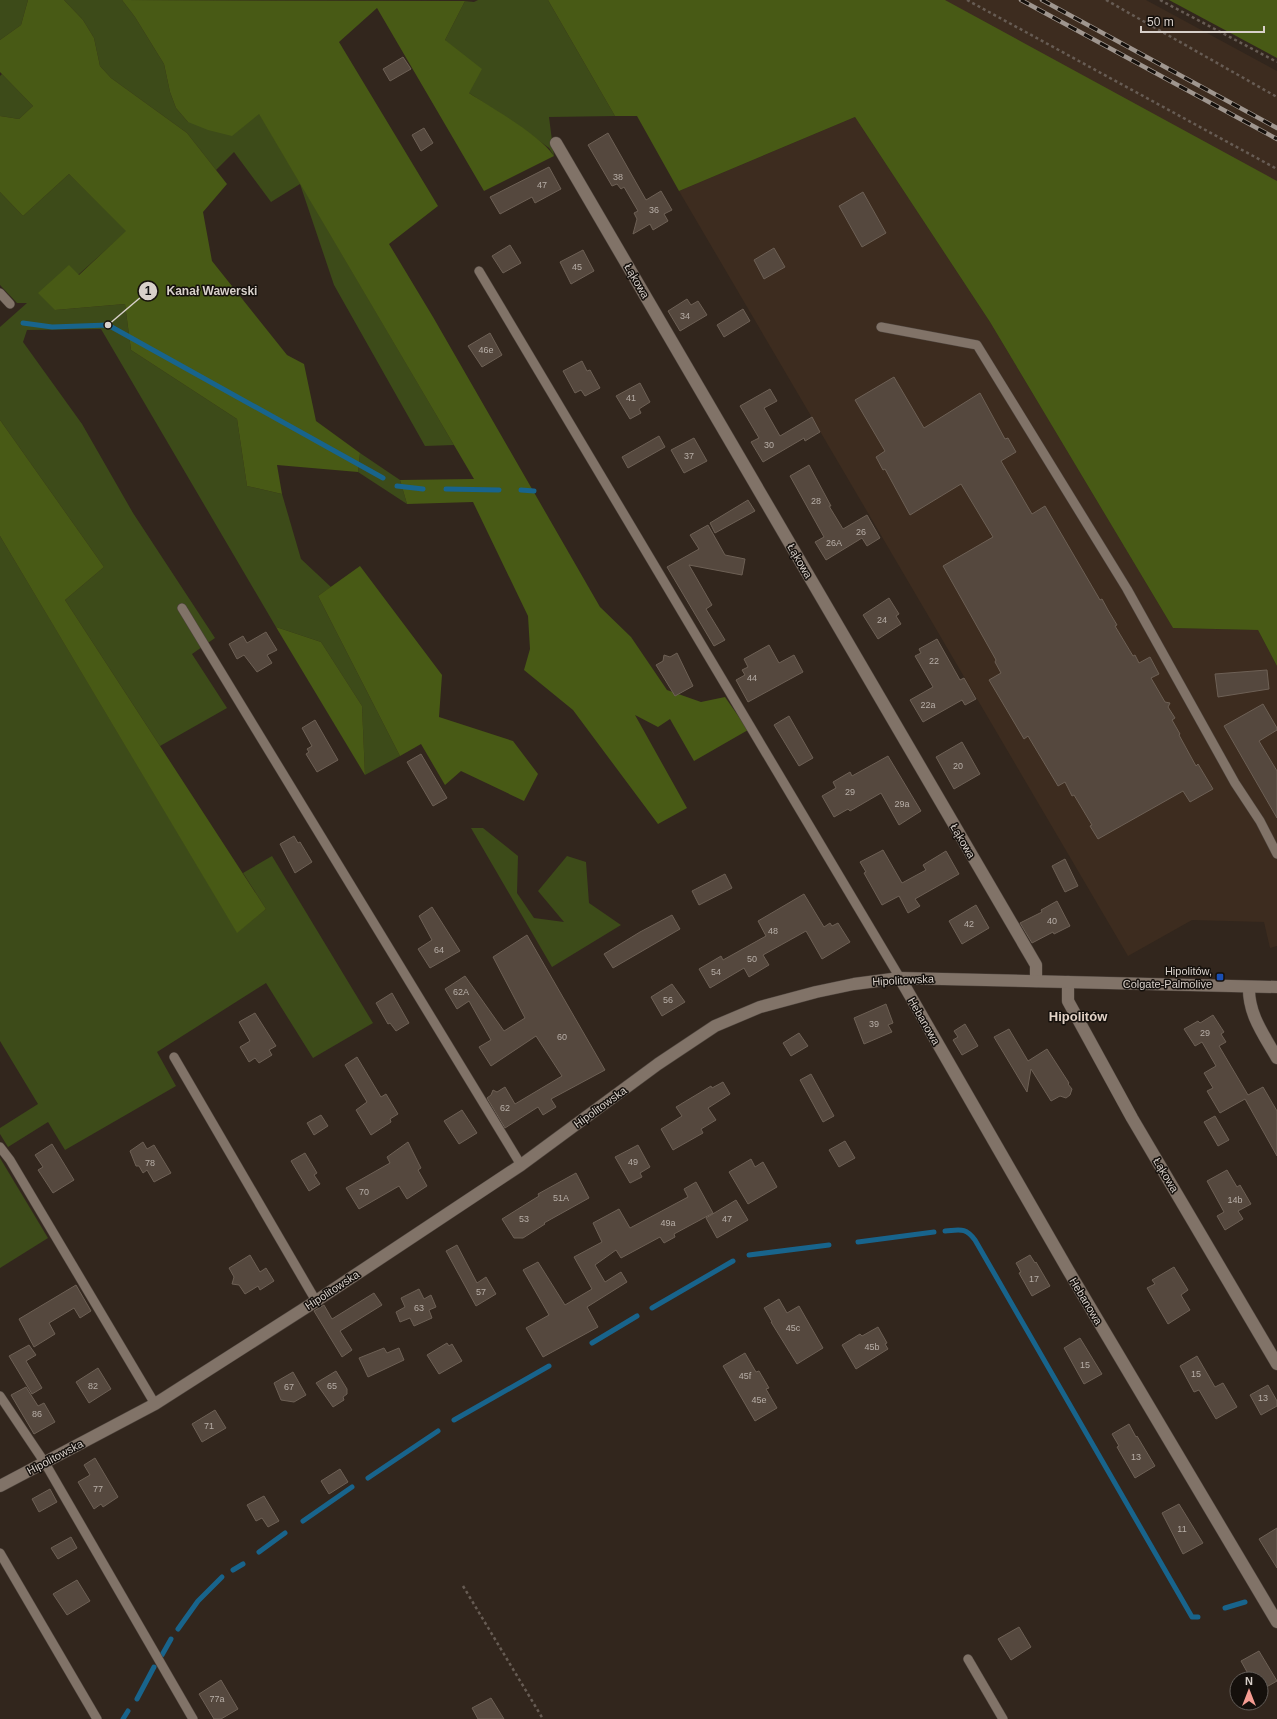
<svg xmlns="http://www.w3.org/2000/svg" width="1277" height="1719" font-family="Arial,sans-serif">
  <rect width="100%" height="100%" fill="#32261d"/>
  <!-- built -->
  <g fill="#3d2c1f">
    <polygon points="862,0 1146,0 1277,71 1277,225"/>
    <polygon points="855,117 990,322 1173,628 1258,630 1277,666 1277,946 1270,948 1264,922 1192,920 1128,956 679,191"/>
  </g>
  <!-- green -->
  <g fill="#3d4b19">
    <polygon points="0,0 28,0 21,25 0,40"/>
    <polygon points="64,0 122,0 135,17 164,64 170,92 176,108 188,122 259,113 454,445 425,446 334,285 300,184 271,202 234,152 216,170 187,133 111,78 100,66 94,38 83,20"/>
    <polygon points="478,0 548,0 615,116 549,117 554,156 549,148 519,126 469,93 445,40 465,1 474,2"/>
    <polygon points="2,74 33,106 19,119 0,116 0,76"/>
    <polygon points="69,174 127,231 78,275 55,310 125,304 131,350 237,419 247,486 282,494 301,559 331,587 318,596 400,756 365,775 362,706 321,642 276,627 101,329 27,330 23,342 82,424 133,513 215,638 192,654 227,708 160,746 65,600 104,567 0,420 0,327 27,303 17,303 0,285 0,192 23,216"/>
    <polygon points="360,453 400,480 407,504 358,472"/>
    <polygon points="0,536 237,932 266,909 243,873 272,856 373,1023 313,1058 266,983 157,1052 176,1086 65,1150 48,1122 8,1147 0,1134 0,1128 38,1104 0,1041"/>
    <polygon points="471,828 483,828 518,856 517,893 534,918 564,922 538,891 567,856 586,862 589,903 621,925 552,967"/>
    <polygon points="0,1158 48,1238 0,1268"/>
  </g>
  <!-- forest -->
  <g fill="#485a15">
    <polygon points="28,0 64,0 83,20 94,38 100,66 111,78 187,133 227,184 203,212 212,261 287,355 304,364 316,421 360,453 358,472 277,465 282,494 247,486 237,419 131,350 125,304 55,310 38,293 69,265 79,275 126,231 69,174 23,216 0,192 0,116 19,119 33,106 0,72 0,40 21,25"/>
    <path d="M 122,0 L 465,1 L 445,40 L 482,69 L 469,93 C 492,108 540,135 554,156 L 484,191 L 377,8 L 339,42 L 438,206 L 389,244 L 433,317 L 600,607 L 631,637 L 667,690 L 701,702 L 725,697 L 748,730 L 694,761 L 670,719 L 658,727 L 635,715 L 687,808 L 658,824 L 573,710 L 524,670 L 530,649 L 528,616 L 473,502 L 407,504 L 400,480 L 474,479 L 259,114 L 232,136 L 208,130 L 188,122 L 176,108 L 170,92 L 164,64 L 135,17 Z"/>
    <polygon points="548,0 945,0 1277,181 1277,666 1258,630 1173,628 990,322 855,117 679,191 637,116 615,116"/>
    <polygon points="1169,0 1277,0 1277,58"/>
    <polygon points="0,420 104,567 65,600 266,909 237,933 0,536"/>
    <polygon points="360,566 442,675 439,717 513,741 538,774 524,801 461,771 445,785 421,744 400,756 318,596"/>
    <polygon points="276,627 321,642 362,706 365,775"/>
  </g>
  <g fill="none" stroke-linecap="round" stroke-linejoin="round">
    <!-- stream -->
    <g stroke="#18648c" stroke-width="5">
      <polyline points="23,323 52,327 108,325 383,478"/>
      <polyline points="397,486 423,489"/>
      <polyline points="446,489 499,490"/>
      <polyline points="521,490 534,491"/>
      <path d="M 945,1231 C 960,1230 965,1227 975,1240 L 1192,1617 L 1198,1617"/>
      <polyline points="858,1242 934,1232"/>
      <polyline points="749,1255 829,1245"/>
      <polyline points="652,1308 733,1261"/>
      <polyline points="592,1343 637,1316"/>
      <polyline points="454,1420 549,1366"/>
      <polyline points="368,1478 438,1431"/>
      <polyline points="303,1521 352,1487"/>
      <polyline points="259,1552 285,1533"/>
      <polyline points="233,1570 243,1564"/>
      <polyline points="1225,1608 1245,1602"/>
      <polyline points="178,1629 198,1601 222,1577"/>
      <polyline points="162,1655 171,1639"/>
      <polyline points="137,1699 154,1667"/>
      <polyline points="123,1719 128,1711"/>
    </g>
  </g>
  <!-- building -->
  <g fill="#55483e" stroke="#6d6055">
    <polygon points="403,57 411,69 390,81 383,69"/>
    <polygon points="424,128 433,143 421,151 412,135"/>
    <polygon points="608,133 646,200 661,191 672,210 664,214 668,221 653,230 650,224 633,234 637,219 634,213 638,211 624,187 621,189 617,184 612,186 588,145"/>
    <polygon points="549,167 561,189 535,203 532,197 500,214 490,197"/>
    <polygon points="863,192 886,233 862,247 839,206"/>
    <polygon points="510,245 521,263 503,273 492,256"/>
    <polygon points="774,248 785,267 764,279 754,260"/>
    <polygon points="583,250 594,271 571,284 560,262"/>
    <polygon points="687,299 691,305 698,301 707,315 680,331 668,311"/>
    <polygon points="743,309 750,321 724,337 717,325"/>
    <polygon points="490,333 502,355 482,367 468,346"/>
    <polygon points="582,361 587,371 590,370 600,388 585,396 581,390 575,393 563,371"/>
    <polygon points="894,377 924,428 980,393 1005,439 1008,438 1016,452 1001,461 1032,514 1045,506 1100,600 1102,599 1108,610 1117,625 1115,626 1133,656 1135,655 1139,663 1150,657 1159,674 1151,678 1165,702 1170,703 1168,707 1175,718 1172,720 1180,734 1179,735 1196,766 1198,764 1213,789 1190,802 1183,791 1098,839 1090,826 1092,825 1074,795 1072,796 1065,782 1058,786 1028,736 1024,739 989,680 1001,673 995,662 996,660 943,566 993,537 961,484 910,515 885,469 883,470 876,457 885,451 855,400"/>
    <polygon points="640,383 650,402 639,409 641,413 630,419 616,396"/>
    <polygon points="770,389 777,401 764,408 780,436 812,417 820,432 805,441 804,438 763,462 751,442 759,438 740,406"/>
    <polygon points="659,436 665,447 628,468 622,457"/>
    <polygon points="694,438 707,461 684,473 671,450"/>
    <polygon points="809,465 831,506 829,506 843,529 867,515 880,538 867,546 862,538 826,560 815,542 824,537 790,476"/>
    <polygon points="748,500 755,511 715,533 710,523"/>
    <polygon points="708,525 725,555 745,559 742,575 689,565 712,605 706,609 725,640 714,646 667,567 699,549 690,535"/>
    <polygon points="889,598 899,614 896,616 901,624 878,639 863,615"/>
    <polygon points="266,632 277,650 267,655 272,663 257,672 244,655 237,659 229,644 243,636 247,643"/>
    <polygon points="937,639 960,680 964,678 976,699 965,705 962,700 923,722 910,700 933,687 915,656 921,653 919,649"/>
    <polygon points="769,645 779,663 794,655 803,672 748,702 736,680 745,675 742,670 748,667 744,659"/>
    <polygon points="677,653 693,686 675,696 656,665 663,661 664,655 670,657"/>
    <polygon points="1267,670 1269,689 1218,697 1215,674"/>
    <polygon points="1263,704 1277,728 1277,730 1259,741 1277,771 1277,818 1224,726"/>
    <polygon points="789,716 813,758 799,766 774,725"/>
    <polygon points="315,720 338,760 317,772 306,754 309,752 307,749 312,746 302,728"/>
    <polygon points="962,742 980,774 954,789 936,757"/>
    <polygon points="421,754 447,798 433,806 407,762"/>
    <polygon points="888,756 921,811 899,825 881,793 850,811 848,809 834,817 822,796 836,788 833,782 850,772 852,776"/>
    <polygon points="294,836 298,843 300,842 312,862 295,873 280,844"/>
    <polygon points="883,850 902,883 926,870 923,865 946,851 959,874 915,899 920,906 908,913 899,896 882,905 864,873 866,872 860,862"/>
    <polygon points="1065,859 1078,886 1065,892 1052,866"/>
    <polygon points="725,874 732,888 699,905 692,891"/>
    <polygon points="804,894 824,927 830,923 832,926 838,923 850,942 822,959 806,931 763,955 769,965 749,977 744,968 710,988 699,969 721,956 723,960 766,936 758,921"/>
    <polygon points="1057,901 1070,926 1054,934 1053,932 1032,943 1020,923 1042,912 1041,910"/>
    <polygon points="976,905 989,928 962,944 949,921"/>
    <polygon points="432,907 460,951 430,968 418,949 432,940 419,916"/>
    <polygon points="672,915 680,929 613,968 604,954 640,932"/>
    <polygon points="527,935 605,1070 551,1099 556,1107 543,1115 538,1107 505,1128 487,1098 491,1095 493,1090 497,1092 505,1087 515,1104 562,1076 536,1036 491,1066 479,1047 491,1040 469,1001 457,1009 445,989 465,976 504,1031 525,1018 493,957"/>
    <polygon points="672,984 685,1002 662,1016 651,997"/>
    <polygon points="392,993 409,1023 396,1031 390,1023 388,1024 376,1003"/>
    <polygon points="886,1004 893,1023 888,1025 892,1032 864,1044 854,1018"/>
    <polygon points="255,1013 276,1046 269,1050 272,1055 259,1063 255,1058 249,1062 240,1047 250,1041 239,1022"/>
    <polygon points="1213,1015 1224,1032 1221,1034 1226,1042 1219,1046 1248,1095 1263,1087 1277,1111 1277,1156 1245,1099 1220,1113 1207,1091 1213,1088 1204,1073 1216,1066 1202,1042 1195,1046 1184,1029 1198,1021 1200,1023"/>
    <polygon points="965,1024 978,1046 962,1055 953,1040 958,1037 954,1031"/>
    <polygon points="1009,1029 1028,1061 1047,1049 1069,1083 1068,1084 1072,1089 1070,1095 1066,1098 1060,1096 1051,1101 1031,1069 1027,1092 994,1037"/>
    <polygon points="799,1033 808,1046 791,1056 783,1043"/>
    <polygon points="357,1057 381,1097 386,1094 398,1114 390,1119 391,1122 371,1135 356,1110 367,1102 345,1065"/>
    <polygon points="811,1074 834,1116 823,1122 800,1080"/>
    <polygon points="723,1082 730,1094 708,1108 716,1120 701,1129 703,1133 673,1150 661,1129 682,1116 676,1107 711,1086 712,1088"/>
    <polygon points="462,1110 477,1133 459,1144 444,1121"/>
    <polygon points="321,1115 328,1126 314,1135 307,1123"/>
    <polygon points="1215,1116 1229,1140 1218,1146 1204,1122"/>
    <polygon points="845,1141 855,1158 839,1167 829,1150"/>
    <polygon points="143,1142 147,1149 154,1145 171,1173 154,1182 147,1170 143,1173 139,1166 136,1166 130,1151"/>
    <polygon points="408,1142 421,1168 418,1170 427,1186 407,1199 399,1186 359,1209 346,1188 390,1163 387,1157"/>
    <polygon points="52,1144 74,1180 53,1193 38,1170 43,1167 35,1155"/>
    <polygon points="638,1145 650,1167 640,1173 642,1177 630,1183 615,1157"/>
    <polygon points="305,1153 317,1173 314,1175 320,1184 309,1191 291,1161"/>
    <polygon points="751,1159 755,1167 763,1162 777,1187 748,1204 729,1172"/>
    <polygon points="1227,1170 1237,1187 1240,1185 1251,1204 1238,1211 1243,1219 1225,1230 1217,1216 1224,1212 1207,1181"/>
    <polygon points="576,1173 589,1198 544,1223 545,1224 523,1238 514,1238 502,1219 539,1196 538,1194"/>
    <polygon points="696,1182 713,1213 674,1234 675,1237 664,1243 660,1237 621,1258 616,1250 595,1265 605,1282 621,1272 627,1282 587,1307 598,1327 543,1357 526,1328 549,1315 523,1270 538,1262 565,1305 592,1289 574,1257 602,1242 593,1223 619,1209 630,1228 688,1197 684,1189"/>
    <polygon points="736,1200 748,1220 717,1238 706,1218"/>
    <polygon points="457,1245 477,1283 486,1277 496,1294 476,1306 446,1251"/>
    <polygon points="250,1255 260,1272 266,1268 274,1281 260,1290 258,1286 245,1294 239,1285 232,1284 234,1277 229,1268"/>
    <polygon points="1030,1255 1035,1263 1036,1262 1050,1286 1032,1296 1019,1273 1021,1272 1016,1263"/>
    <polygon points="1174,1267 1188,1290 1181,1295 1190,1310 1168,1324 1147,1288 1155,1284 1152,1280"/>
    <polygon points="76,1285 91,1311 80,1318 74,1308 49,1323 55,1334 34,1347 19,1319"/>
    <polygon points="419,1289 424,1299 431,1295 436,1307 429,1310 432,1318 414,1326 410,1318 400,1322 396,1312 405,1307 401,1298"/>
    <polygon points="374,1293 382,1305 340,1331 352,1350 342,1357 314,1311 324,1305 332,1319"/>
    <polygon points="779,1299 787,1313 799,1306 823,1348 797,1364 771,1322 772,1322 764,1308"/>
    <polygon points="878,1327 887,1343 885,1344 888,1349 856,1369 842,1345 860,1334 862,1336"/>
    <polygon points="1080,1338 1102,1374 1084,1384 1064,1348"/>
    <polygon points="447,1343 449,1346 452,1344 462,1361 439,1374 427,1355"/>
    <polygon points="29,1345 36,1355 26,1361 42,1388 32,1394 9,1356"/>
    <polygon points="384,1348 387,1353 399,1348 404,1360 368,1377 359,1358"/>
    <polygon points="745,1353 756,1372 759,1371 769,1388 766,1389 777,1408 755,1421 723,1366"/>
    <polygon points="1197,1356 1215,1387 1223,1383 1237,1407 1216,1419 1199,1390 1194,1392 1180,1366"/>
    <polygon points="98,1368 111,1389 89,1403 76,1382"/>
    <polygon points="336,1371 347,1389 347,1394 343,1397 344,1400 333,1407 316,1383"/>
    <polygon points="293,1372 306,1395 294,1402 281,1400 274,1383"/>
    <polygon points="1268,1385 1277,1401 1277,1406 1261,1415 1250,1395"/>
    <polygon points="26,1387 38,1406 44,1403 55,1422 34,1434 11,1395"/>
    <polygon points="215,1410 226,1428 202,1442 192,1424"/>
    <polygon points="1129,1424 1136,1437 1137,1436 1155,1466 1135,1478 1117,1447 1119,1446 1112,1434"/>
    <polygon points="95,1458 118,1497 103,1507 101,1504 94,1509 78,1482 90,1475 84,1465"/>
    <polygon points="340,1469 348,1482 329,1494 321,1481"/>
    <polygon points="50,1489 57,1502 39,1512 32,1499"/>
    <polygon points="264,1496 279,1521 268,1527 262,1518 256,1521 247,1505"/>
    <polygon points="1179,1504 1203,1543 1183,1554 1162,1513"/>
    <polygon points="1277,1528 1277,1568 1259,1539"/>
    <polygon points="71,1537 77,1548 58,1559 51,1548"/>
    <polygon points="77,1580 90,1601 67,1615 53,1594"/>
    <polygon points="1019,1627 1031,1647 1011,1660 998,1639"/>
    <polygon points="1259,1651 1277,1681 1261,1690 1261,1679 1251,1679 1241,1661"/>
    <polygon points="221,1680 238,1709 221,1719 214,1719 199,1694"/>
    <polygon points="491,1698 504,1719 478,1719 472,1708"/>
  </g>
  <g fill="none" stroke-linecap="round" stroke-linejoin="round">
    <!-- lane casing -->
    <g stroke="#4e443d" stroke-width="10">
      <g id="lane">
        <polyline points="479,271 900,978"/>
        <polyline points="0,293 10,304"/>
        <polyline points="881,327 977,345 1127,589 1235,783 1260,821 1277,854"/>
        <polyline points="182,608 521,1165"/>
        <polyline points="174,1057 316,1301"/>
        <polyline points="0,1147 10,1160 155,1404"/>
        <polyline points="0,1396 45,1463 193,1719"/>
        <polyline points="0,1553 97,1719"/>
        <polyline points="968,1659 1003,1719"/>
      </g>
    </g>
    <!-- street casing -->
    <g stroke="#4e443d" stroke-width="13">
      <g id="street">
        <polyline points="556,143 1036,965 1036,981"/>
        <polyline points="900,978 1068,1270 1277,1622"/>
        <polyline points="1068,982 1068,1001 1132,1118 1277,1364"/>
        <path d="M 1249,987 C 1248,1014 1264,1035 1277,1058"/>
        <polyline points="0,1486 155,1404 316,1301 521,1165 658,1064 715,1026 760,1007 816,992 854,984 900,978 1277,987"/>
      </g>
    </g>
    <!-- path -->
    <g stroke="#675c54" stroke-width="2.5" stroke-dasharray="3 3" stroke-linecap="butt">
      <polyline points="967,0 1277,169"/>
      <polyline points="1106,0 1277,97"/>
      <polyline points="1160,0 1277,62"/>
      <polyline points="463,1586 543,1719"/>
    </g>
    <!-- lane -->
    <use href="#lane" stroke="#817368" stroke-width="9"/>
    <!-- street -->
    <use href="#street" stroke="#817368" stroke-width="12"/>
    <!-- rail casing -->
    <g stroke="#9f968f" stroke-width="4.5">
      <g id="rail">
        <polyline points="1021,0 1277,139"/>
        <polyline points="1042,0 1277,128"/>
      </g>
    </g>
    <!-- rail -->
    <use href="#rail" stroke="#15100c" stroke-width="3" stroke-dasharray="9" stroke-linecap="butt"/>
  </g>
  <!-- markers -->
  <rect fill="#1a4fb4" stroke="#15100c" stroke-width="1.5" x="1216" y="973" width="8" height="8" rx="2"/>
  <g text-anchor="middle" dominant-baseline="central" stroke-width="3" stroke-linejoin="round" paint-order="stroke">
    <!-- number labels -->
    <g font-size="9" fill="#b7aea7">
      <text x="618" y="177">38</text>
      <text x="542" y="185">47</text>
      <text x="654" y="210">36</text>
      <text x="577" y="267">45</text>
      <text x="685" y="316">34</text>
      <text x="486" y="350">46e</text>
      <text x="631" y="398">41</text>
      <text x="769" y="445">30</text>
      <text x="689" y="456">37</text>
      <text x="816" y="501">28</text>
      <text x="861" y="532">26</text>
      <text x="834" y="543">26A</text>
      <text x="882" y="620">24</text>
      <text x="934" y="661">22</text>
      <text x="752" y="678">44</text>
      <text x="928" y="705">22a</text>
      <text x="958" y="766">20</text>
      <text x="850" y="792">29</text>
      <text x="902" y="804">29a</text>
      <text x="1052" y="921">40</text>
      <text x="969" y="924">42</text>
      <text x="773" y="931">48</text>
      <text x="439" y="950">64</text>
      <text x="752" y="959">50</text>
      <text x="716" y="972">54</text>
      <text x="461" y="992">62A</text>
      <text x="668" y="1000">56</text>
      <text x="874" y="1024">39</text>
      <text x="1205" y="1033">29</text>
      <text x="562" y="1037">60</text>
      <text x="505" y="1108">62</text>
      <text x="633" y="1162">49</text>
      <text x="150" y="1163">78</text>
      <text x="364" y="1192">70</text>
      <text x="561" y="1198">51A</text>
      <text x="1235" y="1200">14b</text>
      <text x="524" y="1219">53</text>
      <text x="727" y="1219">47</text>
      <text x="668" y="1223">49a</text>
      <text x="1034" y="1279">17</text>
      <text x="481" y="1292">57</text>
      <text x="419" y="1308">63</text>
      <text x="793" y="1328">45c</text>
      <text x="872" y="1347">45b</text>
      <text x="1085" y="1365">15</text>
      <text x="1196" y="1374">15</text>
      <text x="745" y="1376">45f</text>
      <text x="93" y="1386">82</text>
      <text x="332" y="1386">65</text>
      <text x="289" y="1387">67</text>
      <text x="1263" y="1398">13</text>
      <text x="759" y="1400">45e</text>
      <text x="37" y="1414">86</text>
      <text x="209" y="1426">71</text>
      <text x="1136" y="1457">13</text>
      <text x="98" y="1489">77</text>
      <text x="1182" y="1529">11</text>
      <text x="217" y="1699">77a</text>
    </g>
    <!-- street labels -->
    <g font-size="11" fill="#d8d0ca" stroke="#15100c">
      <text transform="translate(637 281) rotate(60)">Łąkowa</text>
      <text transform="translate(800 561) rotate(60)">Łąkowa</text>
      <text transform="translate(963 841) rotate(60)">Łąkowa</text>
      <text transform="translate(903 980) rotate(-3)">Hipolitowska</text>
      <text transform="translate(924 1021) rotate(60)">Hebanowa</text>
      <text transform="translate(600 1107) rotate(-36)">Hipolitowska</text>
      <text transform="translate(1166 1175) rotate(59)">Łąkowa</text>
      <text transform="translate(332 1290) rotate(-33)">Hipolitowska</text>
      <text transform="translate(1086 1301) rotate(59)">Hebanowa</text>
      <text transform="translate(55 1457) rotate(-28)">Hipolitowska</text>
    </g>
    <!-- poi labels -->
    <g font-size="11" fill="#d8d0ca" stroke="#15100c" text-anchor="end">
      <text x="1212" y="971">Hipolitów,<tspan x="1212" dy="13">Colgate-Palmolive</tspan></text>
    </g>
    <!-- quarter labels -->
    <g font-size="13" font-weight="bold" fill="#e2d2c6" stroke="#15100c">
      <text x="1078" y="1016">Hipolitów</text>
    </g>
  </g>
  <!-- callouts -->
  <path fill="none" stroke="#d8d0ca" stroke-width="1.5" d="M108 325L148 291"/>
  <g fill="#d8d0ca" stroke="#15100c" stroke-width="1.5">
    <circle cx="108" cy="325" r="4"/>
    <circle cx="148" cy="291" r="10"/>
  </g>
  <g font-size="12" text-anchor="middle" font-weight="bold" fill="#111">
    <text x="148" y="295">1</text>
  </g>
  <g font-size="12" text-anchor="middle" font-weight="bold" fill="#d8d0ca" stroke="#15100c" stroke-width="3" stroke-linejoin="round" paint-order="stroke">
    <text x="212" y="295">Kanał Wawerski</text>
  </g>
  <!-- north arrow -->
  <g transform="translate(1249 1691)"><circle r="19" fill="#15100c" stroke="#635d58"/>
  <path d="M0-3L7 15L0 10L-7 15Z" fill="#f59c92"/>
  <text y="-6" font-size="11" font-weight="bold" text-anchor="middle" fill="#d8d0ca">N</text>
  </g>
  <!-- scale -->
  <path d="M1141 26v6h123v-6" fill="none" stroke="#d8d0ca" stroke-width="2"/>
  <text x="1147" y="26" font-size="12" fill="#d8d0ca" stroke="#15100c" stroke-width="3" paint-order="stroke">50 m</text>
</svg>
